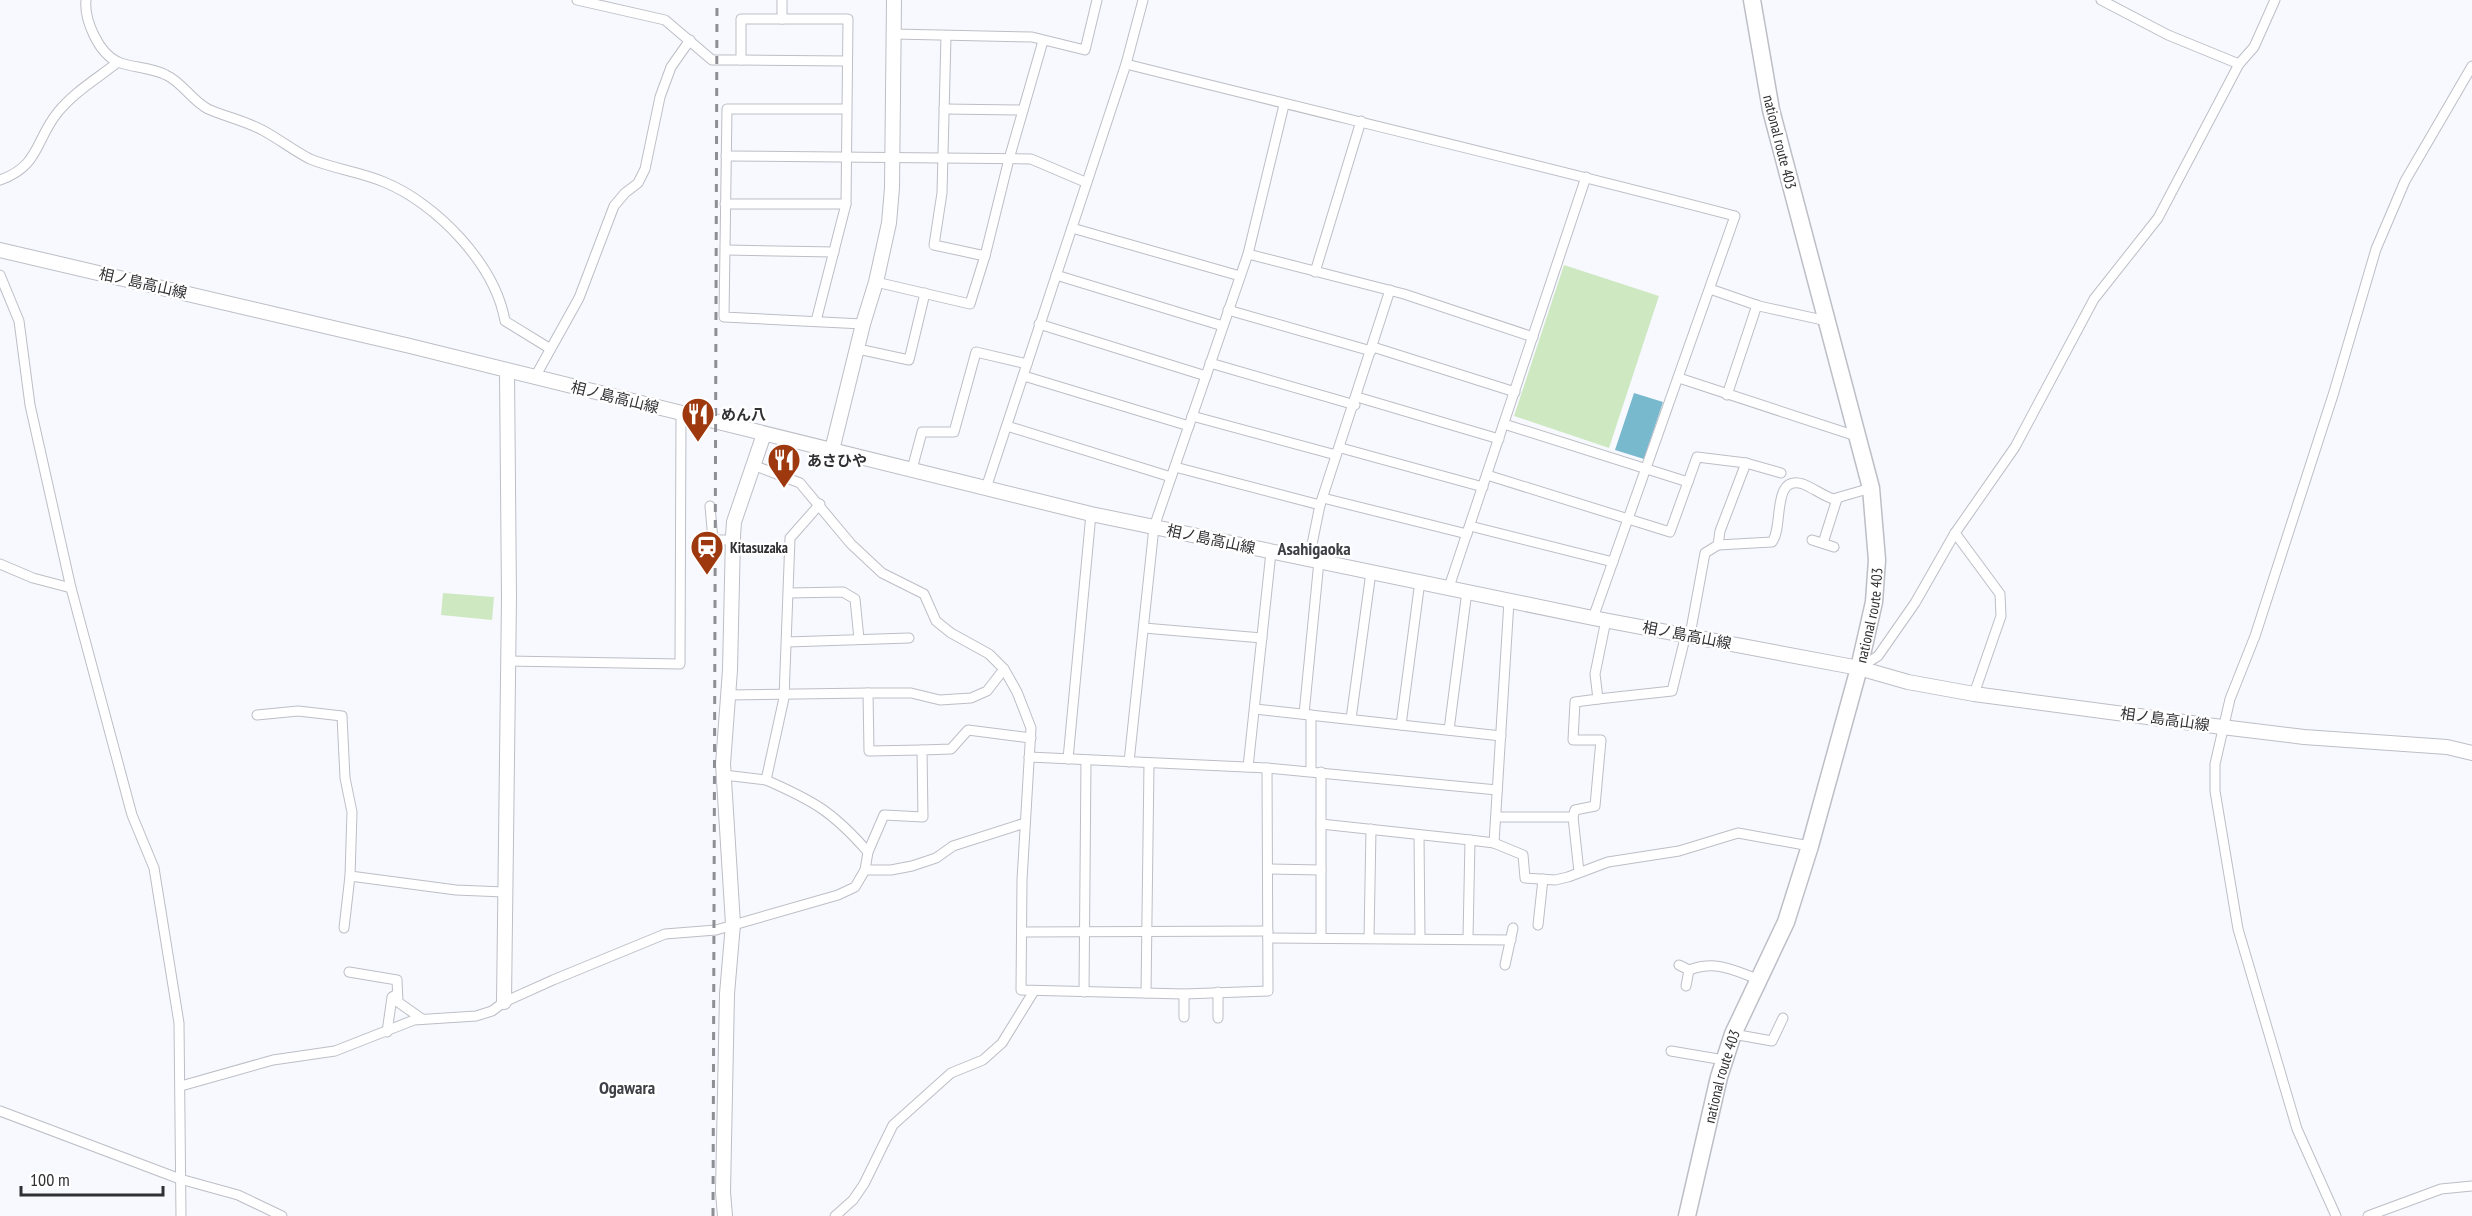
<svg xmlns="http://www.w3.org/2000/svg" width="2472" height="1216" font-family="'PT Sans Narrow','Noto Sans JP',sans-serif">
  <rect width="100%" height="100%" fill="#f7f9ff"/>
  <!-- green -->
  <g fill="#cee9c2">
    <polygon points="1564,265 1659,296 1609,448 1514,416"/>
    <polygon points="443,593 494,597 492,620 441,615"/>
  </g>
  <!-- water -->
  <polygon fill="#78b9cd" points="1634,393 1663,402 1644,459 1615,450"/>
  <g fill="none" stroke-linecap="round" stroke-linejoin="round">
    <!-- street casing -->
    <g stroke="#bdbec6" stroke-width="11">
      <g id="street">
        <path d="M 86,0 C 84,19 98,53 118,62 C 133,68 151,67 166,75 C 182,82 192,101 208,109 C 226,117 246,121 264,131 C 279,139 294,151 310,159 C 334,169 361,172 384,182 C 436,203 495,264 505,321 L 549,348"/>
        <polyline points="577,0 665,20 712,60 741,60 741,19 848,19 846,204 816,321"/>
        <polyline points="782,0 782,19"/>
        <polyline points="2101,0 2168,35 2239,64"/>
        <polyline points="894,34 1032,37 1085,50 1097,0"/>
        <polyline points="946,36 942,193 934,245 985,256 1009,159 1043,41"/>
        <polyline points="741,60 846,61"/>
        <path d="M 1126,64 C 1329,115 1533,163 1735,216 L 1593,618"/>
        <polyline points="846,109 727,109 724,317 863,324"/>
        <polyline points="944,109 1023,110"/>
        <polyline points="726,156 1031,159 1085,182"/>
        <path d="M 0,180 C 40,166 35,140 58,112 C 74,92 98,78 118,62"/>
        <polyline points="725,204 846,204"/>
        <polyline points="1072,228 1240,276"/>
        <polyline points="726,250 834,252"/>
        <polyline points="1248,254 1284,105"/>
        <polyline points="1315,272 1361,121"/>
        <polyline points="0,275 19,321 30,405 71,588 132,815 154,868 179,1023 181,1216"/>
        <polyline points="1056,275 1223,326"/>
        <polyline points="876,282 970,304 985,256"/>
        <polyline points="1710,289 1759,306 1827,321"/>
        <polyline points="1228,310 1371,351"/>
        <polyline points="1039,324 1206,376"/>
        <polyline points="1373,347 1515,392"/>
        <polyline points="858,349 909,360 925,293"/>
        <polyline points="1210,363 1355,405"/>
        <polyline points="1024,376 1189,426"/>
        <polyline points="535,377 579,298 614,206 625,193 638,183 645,169 660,97 671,67 690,40"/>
        <polyline points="1679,378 1856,436"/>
        <polyline points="1727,395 1757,305"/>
        <polyline points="1357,397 1499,439"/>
        <polyline points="1192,416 1336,455"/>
        <polyline points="1504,424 1688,482"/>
        <polyline points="1007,426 1171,477"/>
        <polyline points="1341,448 1483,487"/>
        <polyline points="753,465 800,483 851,544 882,573 924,594 936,621 951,633 989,654 1004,669 1017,692 1031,728 1022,880 1021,990 1184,994 1268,991 1267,768"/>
        <polyline points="1175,467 1320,505"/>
        <polyline points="912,469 922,432 954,432 976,352 1027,364"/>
        <polyline points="1487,475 1670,532 1697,457 1746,463 1781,473"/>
        <polyline points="986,488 1126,64 1143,0"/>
        <polyline points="1323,498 1467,534"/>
        <polyline points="710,506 713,540 733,540"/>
        <polyline points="1470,526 1613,562"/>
        <polyline points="1955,533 2000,594 2001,616 1974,694"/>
        <polyline points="1812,540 1834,547"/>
        <polyline points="1823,543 1837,499"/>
        <polyline points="1718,545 1720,531 1746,463"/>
        <polyline points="1309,559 1320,505 1390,290"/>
        <polyline points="0,564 33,578 71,588"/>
        <polyline points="1449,587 1586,177"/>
        <polyline points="789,593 843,592 855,599 859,639"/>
        <polyline points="1144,628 1262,638"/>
        <path d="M 1690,635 L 1705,553 L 1718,545 L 1772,542 C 1784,527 1771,474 1803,484 C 1813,488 1822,495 1833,499 L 1871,488"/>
        <polyline points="787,642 909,638"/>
        <polyline points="508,661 680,664 681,413"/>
        <polyline points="1859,668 1878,656 1915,603 1955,533 2015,447 2094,299 2158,218 2239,64 2254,47 2275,0"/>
        <polyline points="729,695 868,693"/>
        <polyline points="1598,699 1672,691 1686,634"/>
        <polyline points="1255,709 1501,736"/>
        <polyline points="1304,714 1319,561"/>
        <polyline points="257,715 298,711 342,716 345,778 352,812 350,876"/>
        <polyline points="1351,719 1371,572"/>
        <polyline points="1401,725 1420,581"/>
        <polyline points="1449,730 1467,591"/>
        <polyline points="922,750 869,751 868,693 911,693 940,700 971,698 987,691 1004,669"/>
        <polyline points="1029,757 1267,768 1497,790"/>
        <polyline points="1068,759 1091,514"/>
        <polyline points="1129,762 1154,527 1248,254 1404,294 1533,337"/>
        <polyline points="1248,767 1271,552"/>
        <polyline points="1311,771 1311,715"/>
        <polyline points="724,775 766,780 784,698 790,538 820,504"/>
        <path d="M 766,780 C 814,801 833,812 868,852 L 865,870"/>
        <polyline points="1496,817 1573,817 1579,872"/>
        <polyline points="1573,817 1575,810 1595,806 1601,740 1573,740 1575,702 1598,699 1595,674 1606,620"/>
        <polyline points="1321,824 1470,840"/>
        <polyline points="1419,835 1420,938"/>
        <polyline points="1494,843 1523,855 1525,878 1555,880 1568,877 1608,862 1679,851 1738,833 1810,846"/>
        <polyline points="868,852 884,815 923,817 922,750 951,749 968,730 1031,738"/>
        <polyline points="1268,869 1321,870"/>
        <polyline points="1538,925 1543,879"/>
        <polyline points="344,928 350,876 456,890 504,892"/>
        <polyline points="1022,932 1268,931"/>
        <polyline points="1268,938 1511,940"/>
        <polyline points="1321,938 1321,772"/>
        <polyline points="1369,938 1371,829"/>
        <polyline points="1468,938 1470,840 1494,843 1509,601"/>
        <polyline points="1505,965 1513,928"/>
        <path d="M 1679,965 L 1689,970 C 1717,960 1732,970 1758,979"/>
        <polyline points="349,972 397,980 398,1002 422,1019"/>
        <polyline points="1686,986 1689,970"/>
        <polyline points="1084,992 1086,760"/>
        <polyline points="1146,993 1149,763"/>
        <polyline points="1184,1017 1184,994"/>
        <polyline points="1218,1018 1218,992"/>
        <polyline points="387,1032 392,997 397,994"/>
        <polyline points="1733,1034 1772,1041 1783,1018"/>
        <polyline points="1671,1051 1724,1060"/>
        <polyline points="181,1086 273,1060 335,1051 414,1020 476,1016 492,1011 504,1002 553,980 665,934 716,930 838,895 855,887 865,870 891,870 912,866 936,858 953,846 1025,823"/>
        <polyline points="0,1111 180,1179 238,1195 282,1216"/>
        <polyline points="835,1216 853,1200 864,1184 893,1125 951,1073 983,1060 1002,1043 1034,991"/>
        <polyline points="2336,1216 2297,1129 2238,929 2215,791 2215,764 2230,699 2255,636 2334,392 2376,249 2405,181 2472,66"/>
        <polyline points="2368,1216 2441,1189 2472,1186"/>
      </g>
    </g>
    <!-- secondary casing -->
    <g stroke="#bdbec6" stroke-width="16">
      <g id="secondary">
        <polyline points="0,250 410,346 1091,514 1593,618 1859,668 1908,682 1974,694 2222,727 2304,737 2447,747 2472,753"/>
        <polyline points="832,450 863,324 876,282 889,223 892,188 894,0"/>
        <polyline points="504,1002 509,598 507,371"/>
        <polyline points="725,1216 723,1192 727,994 733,924 723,764 730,670 733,536 734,522 764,434"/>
      </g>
    </g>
    <!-- highway casing -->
    <g stroke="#bdbec6" stroke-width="19">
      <g id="highway">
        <path id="s1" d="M 1687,1216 L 1719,1077 L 1733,1034 L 1786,922 L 1810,846 L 1859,668 L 1874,602 L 1877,560 L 1871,488 L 1771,110 L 1752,0"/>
      </g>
    </g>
    <!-- street -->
    <use href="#street" stroke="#fff" stroke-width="9"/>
    <!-- secondary -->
    <use href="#secondary" stroke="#fff" stroke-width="14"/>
    <!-- highway -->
    <use href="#highway" stroke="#fff" stroke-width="16"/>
    <!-- rail -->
    <polyline stroke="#8e8f94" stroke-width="3" stroke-dasharray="8 8" stroke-linecap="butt" points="713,1216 717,0"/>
  </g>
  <!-- icons -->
  <defs>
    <g id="restaurant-pin" transform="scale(1.725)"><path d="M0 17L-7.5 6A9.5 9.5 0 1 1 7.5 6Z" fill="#9e390f" stroke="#fff"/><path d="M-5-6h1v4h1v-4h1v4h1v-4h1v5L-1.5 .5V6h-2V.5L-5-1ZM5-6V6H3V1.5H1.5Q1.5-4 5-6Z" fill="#fff"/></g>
    <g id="station-pin" transform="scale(1.725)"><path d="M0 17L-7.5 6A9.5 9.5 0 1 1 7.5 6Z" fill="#9e390f" stroke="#fff"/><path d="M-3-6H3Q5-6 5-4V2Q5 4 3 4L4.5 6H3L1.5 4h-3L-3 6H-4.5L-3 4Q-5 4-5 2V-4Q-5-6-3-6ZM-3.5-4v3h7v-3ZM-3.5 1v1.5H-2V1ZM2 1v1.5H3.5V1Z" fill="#fff"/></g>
  </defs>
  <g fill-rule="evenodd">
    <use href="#restaurant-pin" x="698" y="414"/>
    <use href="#restaurant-pin" x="784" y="460"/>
    <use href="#station-pin" x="707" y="547"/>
  </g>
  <g text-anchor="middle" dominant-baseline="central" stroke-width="5" stroke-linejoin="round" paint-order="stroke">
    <!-- street labels -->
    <g font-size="15" fill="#313134" stroke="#fff">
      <text transform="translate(1780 142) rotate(76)">national route 403</text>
      <text transform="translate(143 283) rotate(13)">相ノ島高山線</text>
      <text transform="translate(615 397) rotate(14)">相ノ島高山線</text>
      <text transform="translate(1211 539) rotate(12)">相ノ島高山線</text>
      <text stroke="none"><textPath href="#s1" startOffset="630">national route 403</textPath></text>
      <text transform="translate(1687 635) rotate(11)">相ノ島高山線</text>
      <text transform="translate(2165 719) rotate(8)">相ノ島高山線</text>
      <text stroke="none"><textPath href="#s1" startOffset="144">national route 403</textPath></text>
    </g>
    <!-- poi labels -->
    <g font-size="15" font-weight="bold" fill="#313134" stroke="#fff" text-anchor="start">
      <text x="721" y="414">めん八</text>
      <text x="807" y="460">あさひや</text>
      <text x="730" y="547">Kitasuzaka</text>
    </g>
    <!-- quarter labels -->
    <g font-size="18" font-weight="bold" fill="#3f4046" stroke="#fff">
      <text x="1314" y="548">Asahigaoka</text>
      <text x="627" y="1087">Ogawara</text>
    </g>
  </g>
  <!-- scale -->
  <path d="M21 1186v9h142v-9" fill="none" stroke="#313134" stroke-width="3"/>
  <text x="30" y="1186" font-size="18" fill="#313134" stroke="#ffffff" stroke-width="4.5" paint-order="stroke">100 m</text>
</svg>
